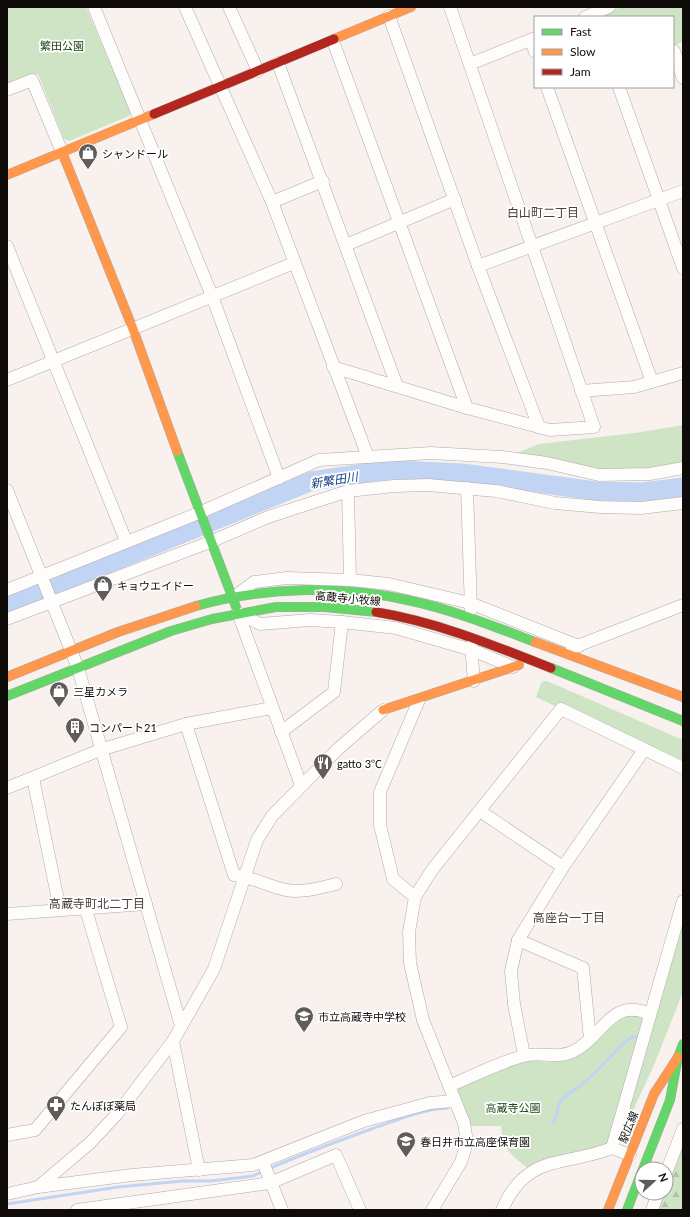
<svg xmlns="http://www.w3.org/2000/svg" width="690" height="1217" font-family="Lato,'Noto Sans JP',sans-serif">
  <defs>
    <pattern id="forest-firs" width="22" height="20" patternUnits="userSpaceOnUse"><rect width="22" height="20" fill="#cee4c5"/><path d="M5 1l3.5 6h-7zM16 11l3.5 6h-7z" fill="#b0c2a8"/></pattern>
  </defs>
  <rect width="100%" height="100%" fill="#f8f1ee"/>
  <!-- green -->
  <g fill="#cee4c5">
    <polygon points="7,7 86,7 131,112 129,116 69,141 64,139 38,74 7,86"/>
    <polygon points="621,7 683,7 683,42 673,46 673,17 601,17 602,15"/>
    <polygon points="683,425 683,464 643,471 600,471 512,455 539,444 635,433"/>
    <polygon points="544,681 547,681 683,740 683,762 560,703 557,707 536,697 541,683"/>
    <polygon points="683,915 683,992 654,1065 618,1143"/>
    <path d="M 640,1015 L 643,1020 L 607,1144 L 603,1148 L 552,1157 L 528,1168 C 510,1155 503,1149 501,1126 L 470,1126 L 454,1087 C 473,1079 501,1065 520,1060 C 529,1058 540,1062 550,1062 C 581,1059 599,1038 620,1017 Z"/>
  </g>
  <!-- forest -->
  <polygon fill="url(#forest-firs)" points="683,1145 683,1210 658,1210 664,1193 666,1193 666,1188"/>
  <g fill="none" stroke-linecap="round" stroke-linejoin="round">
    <!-- stream -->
    <g stroke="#c1d4f4" stroke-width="3">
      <path d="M 553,1123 C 557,1116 558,1106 560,1102 C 564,1095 573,1091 580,1086 C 599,1073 612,1052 631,1037 L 636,1037"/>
      <path d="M 268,1169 C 303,1154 338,1141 374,1128 C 398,1120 423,1109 448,1108"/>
      <polyline points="7,1204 118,1187 183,1181 211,1181 253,1176 263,1171"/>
    </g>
    <!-- river -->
    <polyline stroke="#c1d4f4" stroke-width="19" points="7,605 312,481 371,472 397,470 462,473 596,491 642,492 683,487"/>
    <!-- street casing -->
    <g stroke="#afaba8" stroke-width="13">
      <g id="street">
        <polyline points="94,7 212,296 279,478"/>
        <polyline points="185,7 272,202 368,457"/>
        <polyline points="229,7 258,71"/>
        <polyline points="389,16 478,266 539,427"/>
        <polyline points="585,17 609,7"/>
        <polyline points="531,40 535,52"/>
        <polyline points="333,41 467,408"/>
        <polyline points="674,51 683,78"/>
        <polyline points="278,63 397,386"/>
        <polyline points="470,64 535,38"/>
        <polyline points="547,87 652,382"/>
        <polyline points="619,87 683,268"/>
        <polyline points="7,90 32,80 62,152"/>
        <polyline points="272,202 323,181"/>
        <polyline points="346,245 455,199"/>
        <polyline points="7,246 126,541"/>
        <polyline points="478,266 683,191"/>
        <polyline points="333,367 467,408 550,430 594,427 450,7"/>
        <polyline points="7,380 294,263"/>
        <polyline points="581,391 634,387 683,373"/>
        <polyline points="467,488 471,610"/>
        <polyline points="7,490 78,668 181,1026"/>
        <polyline points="348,491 350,580"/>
        <polyline points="7,590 199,513 319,460 431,453 502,457 547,463 599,475 650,474 683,468"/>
        <polyline points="234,597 254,582 287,578 350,580 389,584 470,603 579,646"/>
        <polyline points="238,613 260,624 310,620 342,622 396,628 472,650 513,667"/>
        <polyline points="238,613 301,785"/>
        <polyline points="7,619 210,542 268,517 348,491 394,486 428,485 496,491 555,503 600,507 641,508 683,503"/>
        <polyline points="471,646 474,681"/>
        <polyline points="572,648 683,605"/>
        <path d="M 186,724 L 234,875 C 252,877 268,886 286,890 C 302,893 320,888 336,884"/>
        <polyline points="281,732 334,692 342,622"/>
        <polyline points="33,778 60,910"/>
        <polyline points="7,788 100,750 186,724 272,708"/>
        <polyline points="480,811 563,867"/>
        <polyline points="415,897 393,879 380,825 380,792 419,700"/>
        <polyline points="7,914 146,904"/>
        <polyline points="518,940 583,968 590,1039"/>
        <polyline points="173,1041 199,1170"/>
        <polyline points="524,1055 514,1004 511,971 518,940 563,867 644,750"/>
        <path d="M 449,1086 C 473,1076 498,1063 523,1056 C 539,1051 557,1060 574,1051 C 604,1036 610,997 650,1014"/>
        <polyline points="7,1135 35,1130 121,1027 86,910"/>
        <polyline points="612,1148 683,901"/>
        <polyline points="263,1162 282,1210"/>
        <polyline points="666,1173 683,1129"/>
        <polyline points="38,1187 90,1143 117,1114 173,1041 214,969 257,840 272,816 339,748 383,710"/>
        <polyline points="7,1194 38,1187 132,1175 253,1165 364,1121 430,1103 454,1101"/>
        <polyline points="77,1210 270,1183 336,1155 360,1210"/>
        <polyline points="432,1210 461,1162 467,1142 464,1123 423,1020 410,963 409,932 415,897 432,870 561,709 683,768"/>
        <path d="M 502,1210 C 527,1152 565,1167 612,1148 L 630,1155"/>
        <polyline points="652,1210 658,1193"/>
      </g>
    </g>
    <!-- fast casing -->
    <g stroke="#afaba8" stroke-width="10">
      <g id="fast">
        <polyline points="177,451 236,607"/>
        <path d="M 196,606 C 264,587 339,585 407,600 C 451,609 493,626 535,642"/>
        <polyline points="551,668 683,721"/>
        <polyline points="7,696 171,631 212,619 276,607 324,607 376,612"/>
        <polyline points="643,1169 670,1100 678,1057 683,1044"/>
        <polyline points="627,1210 642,1171"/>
      </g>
    </g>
    <!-- slow casing -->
    <g stroke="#afaba8" stroke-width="10">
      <g id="slow">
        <polyline points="334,39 411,7"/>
        <polyline points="62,152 133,329 177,451"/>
        <polyline points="7,175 154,114"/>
        <polyline points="535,642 683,697"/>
        <polyline points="7,677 118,632 196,606"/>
        <polyline points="383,710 519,665"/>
        <polyline points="608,1210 654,1094 678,1057"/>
      </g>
    </g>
    <!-- jam casing -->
    <g stroke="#afaba8" stroke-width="10">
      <g id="jam">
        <polyline points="154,114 334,39"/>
        <path d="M 376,612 C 437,622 493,645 551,668"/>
      </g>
    </g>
    <!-- street -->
    <use href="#street" stroke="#fefdfc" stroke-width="12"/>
    <!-- fast -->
    <use href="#fast" stroke="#63d668" stroke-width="9"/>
    <!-- slow -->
    <use href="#slow" stroke="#ff974d" stroke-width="9"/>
    <!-- jam -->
    <use href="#jam" stroke="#b3261e" stroke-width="9"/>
  </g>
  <!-- icons -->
  <defs>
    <g id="shop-pin" transform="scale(1)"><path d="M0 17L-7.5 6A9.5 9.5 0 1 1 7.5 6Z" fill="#605c59" stroke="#fff"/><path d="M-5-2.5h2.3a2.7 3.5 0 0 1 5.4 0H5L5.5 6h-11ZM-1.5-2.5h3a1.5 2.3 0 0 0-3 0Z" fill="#fff"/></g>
    <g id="building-pin" transform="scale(1)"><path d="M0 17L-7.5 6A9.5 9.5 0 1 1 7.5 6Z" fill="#605c59" stroke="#fff"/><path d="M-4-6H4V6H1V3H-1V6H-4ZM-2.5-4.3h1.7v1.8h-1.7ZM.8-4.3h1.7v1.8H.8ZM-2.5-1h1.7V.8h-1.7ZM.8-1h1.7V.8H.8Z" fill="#fff"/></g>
    <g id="restaurant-pin" transform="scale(1)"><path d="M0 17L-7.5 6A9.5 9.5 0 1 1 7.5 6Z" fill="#605c59" stroke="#fff"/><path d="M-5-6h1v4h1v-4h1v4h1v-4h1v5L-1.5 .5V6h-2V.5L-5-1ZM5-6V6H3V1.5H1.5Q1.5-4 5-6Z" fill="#fff"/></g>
    <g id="school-pin" transform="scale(1)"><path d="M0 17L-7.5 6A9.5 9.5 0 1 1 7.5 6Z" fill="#605c59" stroke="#fff"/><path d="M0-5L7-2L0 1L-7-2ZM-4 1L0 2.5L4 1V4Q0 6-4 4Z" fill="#fff"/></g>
    <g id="pharmacy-pin" transform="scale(1)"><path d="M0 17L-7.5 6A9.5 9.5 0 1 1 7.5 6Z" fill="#605c59" stroke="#fff"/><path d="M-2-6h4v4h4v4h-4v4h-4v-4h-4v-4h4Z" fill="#fff"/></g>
  </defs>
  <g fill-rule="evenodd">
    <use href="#shop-pin" x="88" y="153"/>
    <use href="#shop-pin" x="103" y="585"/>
    <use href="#shop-pin" x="59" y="691"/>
    <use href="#building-pin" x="75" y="727"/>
    <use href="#restaurant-pin" x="323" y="763"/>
    <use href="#school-pin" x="304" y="1016"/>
    <use href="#pharmacy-pin" x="56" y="1105"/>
    <use href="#school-pin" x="406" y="1141"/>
  </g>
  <g text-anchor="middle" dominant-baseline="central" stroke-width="3.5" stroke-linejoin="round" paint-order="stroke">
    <!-- park labels -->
    <g font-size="11" fill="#1a4513" stroke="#fff">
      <text x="62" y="45">繁田公園</text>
      <text x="513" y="1107">高蔵寺公園</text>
    </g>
    <!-- poi labels -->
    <g font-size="11" fill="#0e0b09" stroke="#fff" text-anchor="start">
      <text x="102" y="153">シャンドール</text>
      <text x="117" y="585">キョウエイドー</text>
      <text x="73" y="691">三星カメラ</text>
      <text x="89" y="727">コンパート21</text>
      <text x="337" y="763">gatto 3℃</text>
      <text x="318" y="1016">市立高蔵寺中学校</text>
      <text x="70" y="1105">たんぽぽ薬局</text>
      <text x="420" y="1141">春日井市立高座保育園</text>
    </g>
    <!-- street labels -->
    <g font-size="11" fill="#0e0b09" stroke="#fff">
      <text transform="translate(348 598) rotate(5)">高蔵寺小牧線</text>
      <text transform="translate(628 1127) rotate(-68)">駅広線</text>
    </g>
    <!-- neighbourhood labels -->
    <g font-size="12" fill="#49413d" stroke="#fff">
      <text x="543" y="212">白山町二丁目</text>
      <text x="97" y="903">高蔵寺町北二丁目</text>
      <text x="569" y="917">高座台一丁目</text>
    </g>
    <!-- water labels -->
    <g font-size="12" font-style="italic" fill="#0f3f81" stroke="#fff">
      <text transform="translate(334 480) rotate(-9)">新繁田川</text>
    </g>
  </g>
  <!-- border -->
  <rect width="690" height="1217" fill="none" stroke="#0e0b09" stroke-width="16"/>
  <!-- legend -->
  <rect x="534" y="16" width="140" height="72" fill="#ffffff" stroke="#9f9d9d"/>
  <rect x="542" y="29" width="20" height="6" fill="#63d668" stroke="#9f9d9d"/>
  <text x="570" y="36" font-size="12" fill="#0e0b09">Fast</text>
  <rect x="542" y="49" width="20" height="6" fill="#ff974d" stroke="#9f9d9d"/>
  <text x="570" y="56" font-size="12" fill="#0e0b09">Slow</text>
  <rect x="542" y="69" width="20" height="6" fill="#b3261e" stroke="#9f9d9d"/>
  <text x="570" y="76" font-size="12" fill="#0e0b09">Jam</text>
  <!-- north arrow -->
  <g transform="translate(654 1181) rotate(69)"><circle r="19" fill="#ffffff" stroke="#9f9d9d"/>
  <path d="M0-3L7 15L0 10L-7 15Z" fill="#605c59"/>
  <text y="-6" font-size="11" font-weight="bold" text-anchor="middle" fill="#0e0b09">N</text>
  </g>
</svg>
